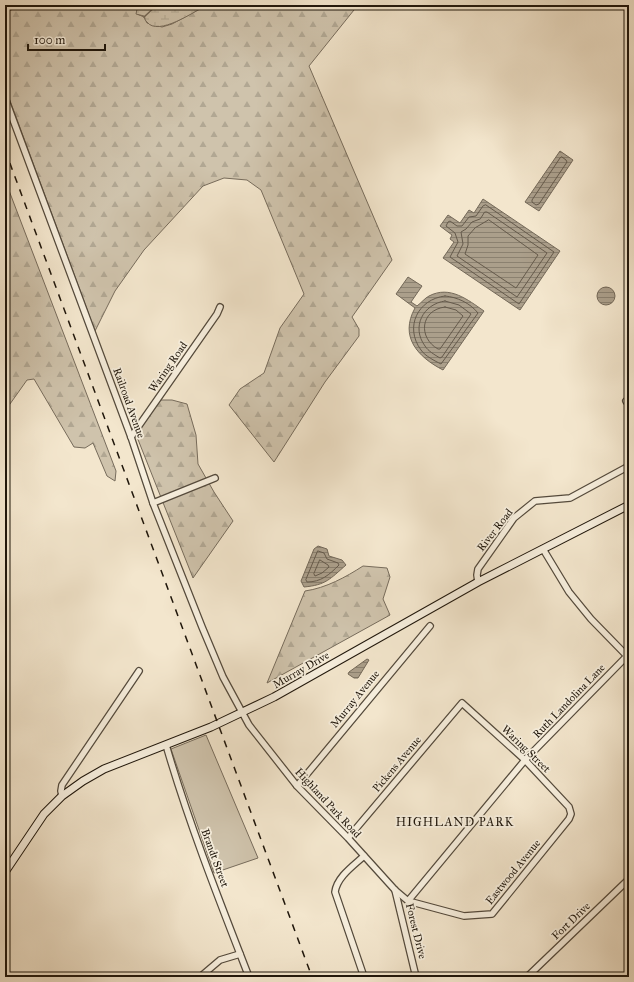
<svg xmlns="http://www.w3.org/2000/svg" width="634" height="982" font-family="'IM FELL Great Primer',serif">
  <defs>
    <pattern id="forest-firs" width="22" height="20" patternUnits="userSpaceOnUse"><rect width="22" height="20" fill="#cfc3ac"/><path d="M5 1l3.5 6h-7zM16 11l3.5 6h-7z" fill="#b1a793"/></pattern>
    <pattern id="wetland-marsh" width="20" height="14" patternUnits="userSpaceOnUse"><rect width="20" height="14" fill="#cfc3ac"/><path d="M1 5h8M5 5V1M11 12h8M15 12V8" fill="none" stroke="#b1a793"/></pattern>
    <pattern id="water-rules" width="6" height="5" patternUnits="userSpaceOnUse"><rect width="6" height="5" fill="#ab9f8b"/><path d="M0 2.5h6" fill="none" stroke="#8b8170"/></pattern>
  </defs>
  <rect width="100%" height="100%" fill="#f3e6cd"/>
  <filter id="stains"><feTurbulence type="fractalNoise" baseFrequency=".005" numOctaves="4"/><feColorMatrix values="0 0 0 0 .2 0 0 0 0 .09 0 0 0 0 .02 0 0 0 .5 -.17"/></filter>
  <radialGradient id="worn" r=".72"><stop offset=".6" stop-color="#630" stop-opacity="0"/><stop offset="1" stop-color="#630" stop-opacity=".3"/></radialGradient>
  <!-- grass -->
  <polygon fill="#cfc3ac" stroke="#776c5c" points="206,735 258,858 214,873 171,749"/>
  <!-- forest -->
  <g fill="url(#forest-firs)" stroke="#776c5c">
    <polygon points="26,5 138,5 137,14 144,17 147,23 162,27 172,24 207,5 358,5 309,66 392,260 352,317 359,329 359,336 325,382 274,462 229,405 240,389 264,373 280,328 304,294 261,190 247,180 224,178 203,186 144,250 115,291 95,331 5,87 5,12"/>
    <polygon points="5,180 116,471 115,481 107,476 93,443 85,448 74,447 34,379 27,380 5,411"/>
    <polygon points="160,400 172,400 187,404 196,435 198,464 214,492 233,521 193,578 137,437 137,433"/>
    <path d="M 363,566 L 387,568 L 390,577 L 383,599 L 390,615 L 267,683 L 305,591 C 326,588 346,577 363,566 Z"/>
  </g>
  <!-- wetland -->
  <path fill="url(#wetland-marsh)" stroke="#776c5c" d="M 138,5 L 207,5 C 195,11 158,37 147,22 C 145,21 145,18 144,16 L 136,14 Z"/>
  <!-- water -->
  <g fill="url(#water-rules)" stroke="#736858">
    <polygon points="560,151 573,160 539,211 525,202"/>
    <polygon points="483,199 560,251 520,310 443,258 454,242 450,239 452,235 440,226 448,215 460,223 469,210 474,213"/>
    <path d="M 408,277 L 422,286 L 411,302 L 417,306 C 421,303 425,298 429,296 C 450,285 468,300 484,311 L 443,370 C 418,357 399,337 415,308 L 396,294 Z"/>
    <circle cx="606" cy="296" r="9"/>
    <path d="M 318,546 L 327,549 L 329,556 L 342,560 L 346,565 C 330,579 326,585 304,587 L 301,581 L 314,549 Z"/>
    <polygon points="367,659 369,660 358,678 354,678 348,674 349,672"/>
  </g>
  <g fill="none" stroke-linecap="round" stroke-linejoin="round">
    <!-- shore -->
    <g stroke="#655a4b" stroke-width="1">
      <polygon points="562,157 566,160 567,162 539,204 536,205 532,202 532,200 560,158"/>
      <polygon points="486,205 554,252 519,304 450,257 458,242 455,233 446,226 448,222 450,221 457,226 462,226 469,217 476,216 483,206"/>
      <polygon points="485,212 487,212 547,253 517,297 457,256 463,244 461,232 466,229 472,222 480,219"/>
      <polygon points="489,220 538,255 516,288 465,254 468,245 468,236 475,228"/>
      <path d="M 445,296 C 457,297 470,303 478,313 L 441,364 C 435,361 425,356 421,350 C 404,327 418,299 445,296 Z"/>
      <path d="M 445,301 L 459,305 L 471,314 L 442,357 L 440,358 C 435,355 428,351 425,346 C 411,327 423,304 445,301 Z"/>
      <path d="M 445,307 L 456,310 L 463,316 L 440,349 L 438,349 C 418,338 420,310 445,307 Z"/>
      <path d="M 318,551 L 324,553 L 327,559 L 338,563 L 339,565 C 329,575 321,582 307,582 L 306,580 Z"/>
      <polygon points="320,560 328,565 329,567 322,573 315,576 314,574"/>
    </g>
    <!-- stream -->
    <polyline stroke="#736858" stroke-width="1.5" points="144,17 157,5"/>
    <!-- street casing -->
    <g stroke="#544a3c" stroke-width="8">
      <g id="street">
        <polyline points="5,98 131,437 153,503 202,627 223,677 249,725 297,786 348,838 395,890 408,901 464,916 492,914 569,819 571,814 569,807 525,760 462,703 348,838"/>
        <polyline points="626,401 629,405"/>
        <polyline points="131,437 217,314 220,307"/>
        <polyline points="153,503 215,478"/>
        <polyline points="543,549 569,592 591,619 629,658"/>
        <polyline points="478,582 477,575 478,569 514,518 535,501 570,498 629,466"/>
        <path d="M 166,745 C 189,824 219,900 249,977"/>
        <polyline points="297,786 430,626"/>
        <polyline points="62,796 61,791 62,785 139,671"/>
        <polyline points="395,890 416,977"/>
        <polyline points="408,901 525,760 627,656"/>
        <polyline points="200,977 220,960 240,954"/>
        <path d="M 364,977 L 335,892 C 337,877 353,866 364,856"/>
        <polyline points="527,977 629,879"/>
      </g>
    </g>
    <!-- secondary casing -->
    <g stroke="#1f160b" stroke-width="9">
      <polyline id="secondary" points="5,872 44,814 62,796 83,781 104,769 211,727 274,697 478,582 629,505"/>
    </g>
    <!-- street -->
    <use href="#street" stroke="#f7efde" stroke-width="5.5"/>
    <!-- secondary -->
    <use href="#secondary" stroke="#f7efde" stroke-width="7"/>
    <!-- rail -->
    <polyline stroke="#1f160b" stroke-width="1.5" stroke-dasharray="7 7" stroke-linecap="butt" points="5,150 312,977"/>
  </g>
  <g text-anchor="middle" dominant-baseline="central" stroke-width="3.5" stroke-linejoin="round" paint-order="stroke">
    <!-- street labels -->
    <g font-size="11" fill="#1f160b" stroke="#f7efde">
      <text transform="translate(168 367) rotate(-55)">Waring Road</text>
      <text transform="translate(129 403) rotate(70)">Railroad Avenue</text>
      <text transform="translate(495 530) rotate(-52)">River Road</text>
      <text transform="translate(301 670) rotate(-30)">Murray Drive</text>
      <text transform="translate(355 699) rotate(-51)">Murray Avenue</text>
      <text transform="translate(569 701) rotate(-46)">Ruth Landolina Lane</text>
      <text transform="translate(526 749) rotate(44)">Waring Street</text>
      <text transform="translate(397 764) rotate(-50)">Pickens Avenue</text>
      <text transform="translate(328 803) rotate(47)">Highland Park Road</text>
      <text transform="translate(215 858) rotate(70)">Brandt Street</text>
      <text transform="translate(513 872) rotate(-51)">Eastwood Avenue</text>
      <text transform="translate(571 921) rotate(-44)">Fort Drive</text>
      <text transform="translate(416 931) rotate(76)">Forest Drive</text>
    </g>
    <!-- neighbourhood labels -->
    <g font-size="12" letter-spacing="1" fill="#1f160b" stroke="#f7efde">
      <text x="455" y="822">HIGHLAND PARK</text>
    </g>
  </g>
  <!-- margin -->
  <rect width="634" height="982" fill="none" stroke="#f3e6cd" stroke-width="20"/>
  <rect x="6" y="6" width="622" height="970" fill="none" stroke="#1f160b" stroke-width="2"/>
  <rect x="10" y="10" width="614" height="962" fill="none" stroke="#1f160b"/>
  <!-- scale -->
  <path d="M28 44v6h77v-6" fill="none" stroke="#1f160b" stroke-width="2"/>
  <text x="34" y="44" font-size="12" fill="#1f160b" stroke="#f7efde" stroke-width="3" paint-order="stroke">100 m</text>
  <rect width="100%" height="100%" filter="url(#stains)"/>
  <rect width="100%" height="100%" fill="url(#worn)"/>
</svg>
